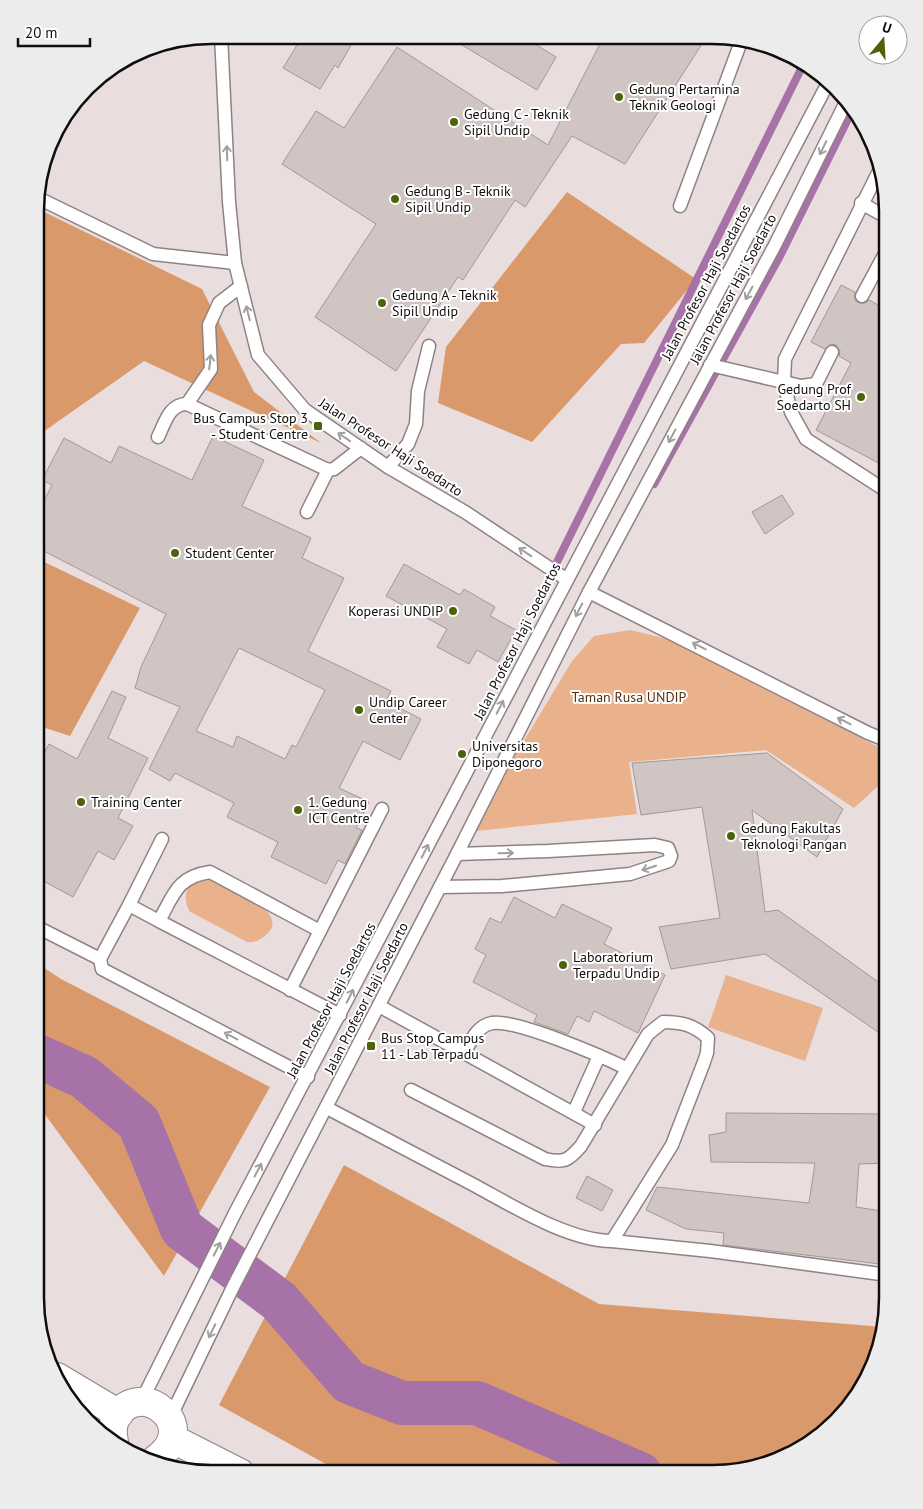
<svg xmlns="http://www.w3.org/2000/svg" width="923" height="1509" font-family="'PT Sans',sans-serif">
  <rect width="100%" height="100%" fill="#e9ddde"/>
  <!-- green -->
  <g fill="#e9b28c">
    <polygon points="630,630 676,641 888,752 888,777 854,808 766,750 629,762 637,814 476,831 513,759 572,661 594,636"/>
    <path d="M 211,877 C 226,885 290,911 268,933 C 262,939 256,943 247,942 L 189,911 C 180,889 191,881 211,877 Z"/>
    <polygon points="726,975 823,1008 805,1061 708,1027"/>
  </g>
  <!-- forest -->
  <g fill="#da996b">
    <polygon points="567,192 696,279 644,343 621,344 532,442 438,403 446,347"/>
    <polygon points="36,208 202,289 254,392 321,443 144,361 36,437"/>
    <polygon points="36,558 140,608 70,736 36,725"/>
    <polygon points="35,962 61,979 270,1087 164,1276 35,1101"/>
    <polygon points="344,1165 599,1304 884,1327 875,1365 852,1405 779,1461 712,1474 342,1473 219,1405"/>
  </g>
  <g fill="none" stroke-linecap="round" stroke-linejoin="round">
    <!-- stream -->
    <g stroke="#a772a8" stroke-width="8">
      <polyline points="654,484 780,256 851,113"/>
      <polyline points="553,570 803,65"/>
    </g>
    <!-- river -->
    <polyline stroke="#a772a8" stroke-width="44" points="35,1055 84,1077 139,1123 182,1229 279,1301 349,1382 402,1403 477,1403 640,1474"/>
  </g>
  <!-- building -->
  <g fill="#d0c5c2" stroke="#a29895" fill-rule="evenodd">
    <polygon points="303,35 357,35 338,68 335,65 320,89 283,68"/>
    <polygon points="447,36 522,36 556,57 537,90"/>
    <polygon points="604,36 707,36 625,164 572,136 525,207 515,200 463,280 458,277 396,371 315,317 376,224 282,164 316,111 344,128 397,47 548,145"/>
    <polygon points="841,285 855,292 855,300 859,303 866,303 869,300 888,310 888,468 816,430 851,363 839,356 840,351 836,345 831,344 825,349 811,342"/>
    <path d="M 213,436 L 264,460 L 242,506 L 311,538 L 302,558 L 344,578 L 308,651 L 391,691 L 386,701 L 421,719 L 400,760 L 363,741 L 339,788 L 369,802 L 356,828 L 362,830 L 345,864 L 338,860 L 326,884 L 271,857 L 278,842 L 227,817 L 234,803 L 175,773 L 170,781 L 149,769 L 180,707 L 135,688 L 141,667 L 166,614 L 36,547 L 36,517 L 52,485 L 42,480 L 64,438 L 111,463 L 119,446 L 192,480 ZM 239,648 L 325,690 L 296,747 L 292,745 L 285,759 L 237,736 L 233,747 L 196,731 Z"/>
    <polygon points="782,495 794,514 765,534 752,512"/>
    <polygon points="404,564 460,595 464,589 495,607 490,616 516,630 498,662 477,650 469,664 437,647 447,629 386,596"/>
    <polygon points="112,691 126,697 108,738 148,758 118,818 133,826 114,860 98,851 73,897 36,877 36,768 49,744 77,759"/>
    <polygon points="767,753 843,809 817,857 752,810 765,912 778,910 888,989 888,1039 765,954 671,969 659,927 720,918 702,807 641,815 632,763"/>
    <polygon points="514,897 555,918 562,904 612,928 604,944 665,975 638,1033 594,1011 589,1022 577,1016 568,1034 534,1022 537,1015 473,982 486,955 475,949 490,918 501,923"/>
    <polygon points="726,1113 888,1114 888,1163 859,1164 856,1207 888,1212 888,1265 723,1245 724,1233 686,1229 646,1210 657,1187 809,1203 815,1163 711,1162 709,1135 726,1132"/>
    <polygon points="587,1176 613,1190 602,1211 576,1198"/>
  </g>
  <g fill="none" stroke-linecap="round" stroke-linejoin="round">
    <!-- lane casing -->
    <g stroke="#8e8384" stroke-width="15">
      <g id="lane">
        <polyline points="221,35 229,202 235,263 258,355 305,410 388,467 465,512 566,579"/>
        <polyline points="880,169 785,359 784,383 791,412 806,439 888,492"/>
        <polyline points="36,197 153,254 235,263"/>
        <polyline points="861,203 888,218"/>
        <polyline points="680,206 742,39"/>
        <polyline points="862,296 888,248"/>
        <polyline points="710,365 801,386 816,384 832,352"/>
        <polyline points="187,404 211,369 209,325 219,303 241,286"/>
        <path d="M 158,437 C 165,423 169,404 187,404 L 328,470 L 307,512"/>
        <polyline points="388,467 408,444 416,424 418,391 429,346"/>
        <polyline points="328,470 334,469 361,448"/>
        <polyline points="589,592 868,733 888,741"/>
        <polyline points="440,887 502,886 630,874 669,861 671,856 668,848 655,845 548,851 457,854"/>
        <polyline points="159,921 129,905 162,839"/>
        <polyline points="35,926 100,959 129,905"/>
        <path d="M 320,931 L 210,872 C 177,877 174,894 159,921 L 340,1015"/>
        <polyline points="100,959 102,969 308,1077"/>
        <polyline points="290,990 382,809"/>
        <polyline points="379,1006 595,1125"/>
        <path d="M 464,1053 C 471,1041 477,1026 492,1023 C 516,1019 601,1056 626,1068"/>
        <path d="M 327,1108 C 375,1133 424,1159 472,1184 C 511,1205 568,1241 612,1241 L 672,1145 L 704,1062 L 707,1053 L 708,1038 C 694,1025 682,1022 663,1022 L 648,1034 L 581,1146 C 568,1161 564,1163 545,1159 L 411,1090"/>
        <polyline points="574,1112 599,1056"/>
        <polyline points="612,1241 710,1251 888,1275"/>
        <polyline points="141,1402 235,1213 828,83"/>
        <polyline points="170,1418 233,1287 457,854 589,592 775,245 845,104"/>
      </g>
    </g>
    <!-- secondary casing -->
    <g stroke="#8e8384" stroke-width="30">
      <g id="secondary">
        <polyline points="57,1377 119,1414"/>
        <polyline points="173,1439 240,1473"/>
        <path d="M 114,1442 C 112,1433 112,1424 117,1416 C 140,1378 203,1425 156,1459"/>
      </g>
    </g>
    <!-- lane -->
    <use href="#lane" stroke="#fff" stroke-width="12"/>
    <!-- secondary -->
    <use href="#secondary" stroke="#fff" stroke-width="28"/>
  </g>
  <!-- one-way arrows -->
  <defs><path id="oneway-shaft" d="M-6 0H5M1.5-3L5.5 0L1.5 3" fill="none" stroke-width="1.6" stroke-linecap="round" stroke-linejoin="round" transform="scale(1.25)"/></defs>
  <g stroke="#a09e9e">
    <use href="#oneway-shaft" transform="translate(823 148) rotate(116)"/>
    <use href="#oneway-shaft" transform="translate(227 153) rotate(-92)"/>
    <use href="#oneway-shaft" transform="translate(749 293) rotate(119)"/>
    <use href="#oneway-shaft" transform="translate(248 313) rotate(-104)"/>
    <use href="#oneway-shaft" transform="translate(210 362) rotate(-84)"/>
    <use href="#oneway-shaft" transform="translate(672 436) rotate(118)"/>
    <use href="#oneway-shaft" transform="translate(344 437) rotate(-146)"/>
    <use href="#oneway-shaft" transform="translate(525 552) rotate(-146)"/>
    <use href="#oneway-shaft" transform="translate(579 610) rotate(117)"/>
    <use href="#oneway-shaft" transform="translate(699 646) rotate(-153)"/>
    <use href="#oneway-shaft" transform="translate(500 707) rotate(-63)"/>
    <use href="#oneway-shaft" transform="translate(844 721) rotate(-153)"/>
    <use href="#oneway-shaft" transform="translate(425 851) rotate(-63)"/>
    <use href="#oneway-shaft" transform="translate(506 853) rotate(-1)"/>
    <use href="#oneway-shaft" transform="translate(649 868) rotate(162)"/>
    <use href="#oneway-shaft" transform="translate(350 996) rotate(-63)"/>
    <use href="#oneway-shaft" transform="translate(231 1036) rotate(-152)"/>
    <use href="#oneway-shaft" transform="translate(258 1170) rotate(-62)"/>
    <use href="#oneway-shaft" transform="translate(217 1249) rotate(-63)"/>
    <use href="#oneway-shaft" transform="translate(212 1331) rotate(116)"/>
  </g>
  <!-- markers -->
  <g fill="#4e620c" stroke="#fff" stroke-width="2">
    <circle cx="619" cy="97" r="5"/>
    <circle cx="454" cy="122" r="5"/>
    <circle cx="395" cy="199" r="5"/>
    <circle cx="382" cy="303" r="5"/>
    <circle cx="861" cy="397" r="5"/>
    <rect x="313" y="421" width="10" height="10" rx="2.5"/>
    <circle cx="175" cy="553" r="5"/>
    <circle cx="453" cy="611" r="5"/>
    <circle cx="359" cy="710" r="5"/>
    <circle cx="462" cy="754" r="5"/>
    <circle cx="81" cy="802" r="5"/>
    <circle cx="298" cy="810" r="5"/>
    <circle cx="731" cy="836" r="5"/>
    <circle cx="563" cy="965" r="5"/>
    <rect x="366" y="1041" width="10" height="10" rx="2.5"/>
  </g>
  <g text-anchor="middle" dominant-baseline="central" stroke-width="4" stroke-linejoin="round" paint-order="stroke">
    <!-- poi labels -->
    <g font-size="14" fill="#110d0d" stroke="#fff" text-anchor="start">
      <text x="629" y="89">Gedung Pertamina<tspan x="629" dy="16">Teknik Geologi</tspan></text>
      <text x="464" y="114">Gedung C - Teknik<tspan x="464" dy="16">Sipil Undip</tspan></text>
      <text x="405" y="191">Gedung B - Teknik<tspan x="405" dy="16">Sipil Undip</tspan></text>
      <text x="392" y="295">Gedung A - Teknik<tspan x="392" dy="16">Sipil Undip</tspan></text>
      <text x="851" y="389" text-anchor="end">Gedung Prof<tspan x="851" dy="16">Soedarto SH</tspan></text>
      <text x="308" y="418" text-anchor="end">Bus Campus Stop 3<tspan x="308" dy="16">- Student Centre</tspan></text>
      <text x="185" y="553">Student Center</text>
      <text x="443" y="611" text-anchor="end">Koperasi UNDIP</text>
      <text x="369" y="702">Undip Career<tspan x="369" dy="16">Center</tspan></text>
      <text x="472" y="746">Universitas<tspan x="472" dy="16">Diponegoro</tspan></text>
      <text x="91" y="802">Training Center</text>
      <text x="308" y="802">1. Gedung<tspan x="308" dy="16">ICT Centre</tspan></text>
      <text x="741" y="828">Gedung Fakultas<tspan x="741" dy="16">Teknologi Pangan</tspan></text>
      <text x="573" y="957">Laboratorium<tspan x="573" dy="16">Terpadu Undip</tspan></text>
      <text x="381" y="1038">Bus Stop Campus<tspan x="381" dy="16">11 - Lab Terpadu</tspan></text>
    </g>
    <!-- street labels -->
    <g font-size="14" fill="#110d0d" stroke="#fff">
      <text transform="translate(706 282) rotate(-62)">Jalan Profesor Haji Soedartos</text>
      <text transform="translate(733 289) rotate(-62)">Jalan Profesor Haji Soedarto</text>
      <text transform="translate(391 447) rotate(33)">Jalan Profesor Haji Soedarto</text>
      <text transform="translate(517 641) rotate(-63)">Jalan Profesor Haji Soedartos</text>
      <text transform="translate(366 998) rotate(-63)">Jalan Profesor Haji Soedarto</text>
      <text transform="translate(331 1000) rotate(-62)">Jalan Profesor Haji Soedartos</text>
    </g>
    <!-- park labels -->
    <g font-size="14" fill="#592e0a" stroke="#fff">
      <text x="629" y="697">Taman Rusa UNDIP</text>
    </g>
  </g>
  <!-- crop -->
  <path d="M0 0H923V1509H0ZM211 44H712A167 167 0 0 1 879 211V1298A167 167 0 0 1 712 1465H211A167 167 0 0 1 44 1298V211A167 167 0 0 1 211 44Z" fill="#ececec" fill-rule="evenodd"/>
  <path fill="none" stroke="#110d0d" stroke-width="2.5" d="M211 44H712A167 167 0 0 1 879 211V1298A167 167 0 0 1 712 1465H211A167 167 0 0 1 44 1298V211A167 167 0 0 1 211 44Z"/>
  <!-- north arrow -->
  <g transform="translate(883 40) rotate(18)"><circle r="24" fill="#ffffff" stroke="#a09e9e"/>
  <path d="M0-4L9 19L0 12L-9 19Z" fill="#4e620c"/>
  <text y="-8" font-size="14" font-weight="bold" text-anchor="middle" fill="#110d0d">U</text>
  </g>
  <!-- scale -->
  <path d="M18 38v8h72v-8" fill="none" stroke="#110d0d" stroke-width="2.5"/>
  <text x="25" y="38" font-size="15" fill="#110d0d" stroke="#ffffff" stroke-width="4" paint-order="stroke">20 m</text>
</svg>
